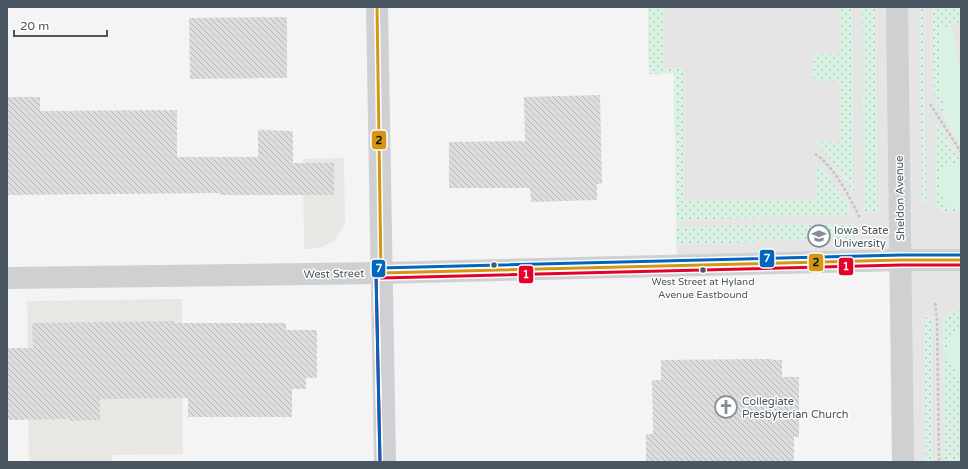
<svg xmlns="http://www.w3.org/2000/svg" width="968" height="469" font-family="'Varela Round',sans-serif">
  <defs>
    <pattern id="grass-dots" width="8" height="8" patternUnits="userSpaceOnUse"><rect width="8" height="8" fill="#d9f2e3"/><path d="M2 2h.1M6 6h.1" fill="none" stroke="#b2c7bb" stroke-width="1.8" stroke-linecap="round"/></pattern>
    <pattern id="building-back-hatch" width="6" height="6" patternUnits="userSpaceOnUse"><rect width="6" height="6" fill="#ddddde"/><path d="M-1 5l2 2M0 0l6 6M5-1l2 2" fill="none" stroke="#b5b6b7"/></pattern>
  </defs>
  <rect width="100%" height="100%" fill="#f4f4f4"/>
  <!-- commercial -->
  <g fill="#e8e7e3">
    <polygon points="344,158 345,225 333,242 319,248 304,249 303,159"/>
    <polygon points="182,299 183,454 112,455 112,462 29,462 27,301"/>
  </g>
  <!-- education -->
  <polygon fill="#e6e5e6" points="648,7 961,7 961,462 905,462 901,260 677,266 674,73 649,74"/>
  <!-- grass -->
  <g fill="url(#grass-dots)">
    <polygon points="648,7 663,7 664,68 683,68 684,201 815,200 815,166 823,168 849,206 849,215 676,220 674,73 649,74"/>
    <path d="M 840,7 L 852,7 L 854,193 C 841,176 830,157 815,142 L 841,142 L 841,82 L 814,81 L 813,54 L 840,54 Z"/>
    <polygon points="862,7 875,7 878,205 878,212 864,214"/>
    <polygon points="919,7 923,7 927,204 924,203 922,198"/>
    <polygon points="932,7 961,7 961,22 951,24 938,37 940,46 941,63 939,82 947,123 934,96"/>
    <polygon points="935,123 940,127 961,161 961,166 955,165 952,208 961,210 961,212 940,212 935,204"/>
    <polygon points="855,223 852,238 676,245 676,227"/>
    <path d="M 955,310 L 961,310 L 960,331 L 949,343 L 946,353 L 957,371 L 961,387 L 961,462 L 945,462 L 943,325 C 944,316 947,313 955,310 Z"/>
    <polygon points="926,314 932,319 932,462 926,462 924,338"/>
  </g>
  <!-- green -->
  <g fill="#d9f2e3">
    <polygon points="951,24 961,72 961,146 947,123 939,81 941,63 940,46 938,37 941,29"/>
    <path d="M 955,165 L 961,166 L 961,210 C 956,209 949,208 946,203 C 938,193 936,176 943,166 Z"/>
    <polygon points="961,328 961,387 957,371 945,353 949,343 960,331"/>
  </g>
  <!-- building -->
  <g fill="url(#building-back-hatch)">
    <polygon points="287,17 287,78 190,79 189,18"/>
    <polygon points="600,95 602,184 597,184 597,200 531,202 530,188 449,188 449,142 525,141 524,97"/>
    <polygon points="7,97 40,97 40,111 177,110 177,157 258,157 258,130 293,131 293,163 334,163 334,195 220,195 220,193 7,195"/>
    <polygon points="174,321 174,323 286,323 286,330 317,330 317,378 306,378 306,389 292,389 292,417 188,417 188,398 100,399 100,420 70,421 70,419 7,420 7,348 33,348 32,323"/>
    <polygon points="773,359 773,360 782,360 782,377 799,377 799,437 794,437 794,462 646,462 646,434 653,434 652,380 661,380 661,360"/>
  </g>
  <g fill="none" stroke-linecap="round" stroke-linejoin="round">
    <!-- path -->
    <g stroke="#bcc7c4" stroke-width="2.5" stroke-dasharray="3 2" stroke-linecap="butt">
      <polyline points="930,104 961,152"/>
      <path d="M 815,154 C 833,164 851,200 860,218"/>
      <polyline points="935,303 937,319 939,462"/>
    </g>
    <!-- minor -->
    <polyline stroke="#ced0d2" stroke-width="22" points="7,278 381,273 901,260"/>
    <!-- tertiary -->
    <g stroke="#ced0d2" stroke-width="22">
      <polyline points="897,7 903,462"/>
      <polyline points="901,260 961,260"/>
    </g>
    <!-- secondary -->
    <polyline stroke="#ced0d4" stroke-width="22" points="377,7 385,462"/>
    <!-- bus-1 casing -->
    <g stroke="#fff" stroke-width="6">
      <g id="bus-1">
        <polyline points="377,7 381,273"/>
        <polyline points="381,273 901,260 961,260"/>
      </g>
    </g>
    <!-- bus-2 casing -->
    <g stroke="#fff" stroke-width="6">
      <g id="bus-2">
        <polyline points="376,273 380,462"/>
        <polyline points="381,278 901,265 961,265"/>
      </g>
    </g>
    <!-- bus-3 casing -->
    <g stroke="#fff" stroke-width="6">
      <polyline id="bus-3" points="380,462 376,273 379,268 901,255 961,255"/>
    </g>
    <!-- bus-1 -->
    <use href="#bus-1" stroke="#d49613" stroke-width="3"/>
    <!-- bus-2 -->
    <use href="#bus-2" stroke="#e4002b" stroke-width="3"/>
    <!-- bus-3 -->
    <use href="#bus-3" stroke="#0065bd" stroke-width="3"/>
  </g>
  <!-- icons -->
  <defs>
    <g id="university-ring" transform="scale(1.15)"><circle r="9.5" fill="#fff" stroke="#868d94" stroke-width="1.5"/><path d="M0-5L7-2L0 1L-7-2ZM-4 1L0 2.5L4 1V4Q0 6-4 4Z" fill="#868d94"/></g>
    <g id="church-ring" transform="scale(1.15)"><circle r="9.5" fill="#fff" stroke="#868d94" stroke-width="1.5"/><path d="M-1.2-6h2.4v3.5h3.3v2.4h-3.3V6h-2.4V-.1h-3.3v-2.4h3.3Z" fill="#868d94"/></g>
  </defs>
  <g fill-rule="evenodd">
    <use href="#university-ring" x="819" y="236"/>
    <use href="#church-ring" x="726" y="407"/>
  </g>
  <!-- markers -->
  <g fill="#4a5661" stroke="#fff" stroke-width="1.5">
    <circle cx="494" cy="265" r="3.5"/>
    <circle cx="703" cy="270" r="3.5"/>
  </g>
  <g text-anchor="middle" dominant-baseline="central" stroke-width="3" stroke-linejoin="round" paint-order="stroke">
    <!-- bus labels -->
    <g font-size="10" fill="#4a5661" stroke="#fff">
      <text x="703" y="282">West Street at Hyland<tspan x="703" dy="13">Avenue Eastbound</tspan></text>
    </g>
    <!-- street labels -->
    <g font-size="11" fill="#4a5661" stroke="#fff">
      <text transform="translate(900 198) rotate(-91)">Sheldon Avenue</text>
      <text transform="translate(334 274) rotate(-1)">West Street</text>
    </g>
    <!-- poi labels -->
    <g font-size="11" fill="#4a5661" stroke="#fff" text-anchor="start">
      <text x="834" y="230">Iowa State<tspan x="834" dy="13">University</tspan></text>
      <text x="742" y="401">Collegiate<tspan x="742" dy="13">Presbyterian Church</tspan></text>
    </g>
  </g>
  <g stroke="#fff" stroke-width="1.5">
    <rect x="371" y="130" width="16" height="20" rx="4" fill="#d49613"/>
    <rect x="759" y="249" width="16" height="19" rx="4" fill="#0065bd"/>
    <rect x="808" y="253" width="16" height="19" rx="4" fill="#d49613"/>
    <rect x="838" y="257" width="16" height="19" rx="4" fill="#e4002b"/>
    <rect x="371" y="259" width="15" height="19" rx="4" fill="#0065bd"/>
    <rect x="518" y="265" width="16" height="19" rx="4" fill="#e4002b"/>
  </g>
  <g font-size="11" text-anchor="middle" font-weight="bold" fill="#fff">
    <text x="767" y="262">7</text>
    <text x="846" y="270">1</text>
    <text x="379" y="272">7</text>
    <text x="526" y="278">1</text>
  </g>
  <g font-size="11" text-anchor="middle" font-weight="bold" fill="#111">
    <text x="379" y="144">2</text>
    <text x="816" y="266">2</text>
  </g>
  <!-- border -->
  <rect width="968" height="469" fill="none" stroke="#4a5661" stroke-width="16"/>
  <!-- scale -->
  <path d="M14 30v6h93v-6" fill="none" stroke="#4a5661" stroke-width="2"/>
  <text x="20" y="30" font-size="12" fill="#4a5661" stroke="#ffffff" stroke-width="3" paint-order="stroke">20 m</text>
</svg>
